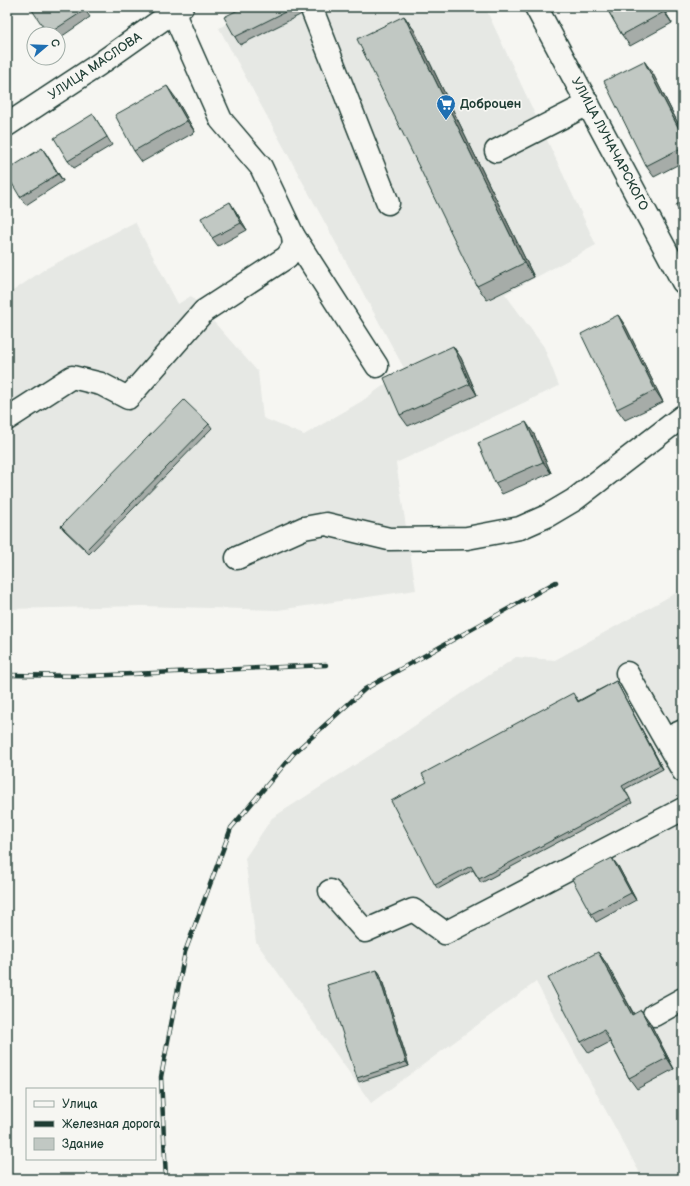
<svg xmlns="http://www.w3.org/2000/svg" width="690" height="1186" font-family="'Balsamiq Sans',sans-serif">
  <rect width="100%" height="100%" fill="#f6f6f2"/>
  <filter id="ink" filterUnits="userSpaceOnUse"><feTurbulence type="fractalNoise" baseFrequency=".025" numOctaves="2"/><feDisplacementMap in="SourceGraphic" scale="8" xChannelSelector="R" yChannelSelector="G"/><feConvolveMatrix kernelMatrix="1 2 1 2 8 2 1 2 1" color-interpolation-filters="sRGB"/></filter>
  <g filter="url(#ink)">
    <!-- built -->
    <g fill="#e6e8e4">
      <polygon points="258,7 485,7 596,245 505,294 544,347 559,386 396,463 416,590 278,610 142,606 7,609 7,295 45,269 135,222 178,304 191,296 258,372 263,418 304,435 362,401 405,370 219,28"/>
      <polygon points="683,589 683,1179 643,1179 536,982 371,1103 256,942 245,858 272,818 383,747 516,657 555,660"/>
    </g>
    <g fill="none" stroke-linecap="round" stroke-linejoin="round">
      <!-- minor casing -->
      <g stroke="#1f3d34" stroke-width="25">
        <g id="minor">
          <polyline points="311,7 388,203"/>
          <polyline points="7,125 98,65 173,12 182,7"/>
          <polyline points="496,151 588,104"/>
          <polyline points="293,235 377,366"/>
          <polyline points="7,419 72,377 101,384 128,398 204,311 287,257 294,246 293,235 261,167 221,120 171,7"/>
          <polyline points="237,558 304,528 326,524 389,539 467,538 520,528 547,516 574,500 683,416"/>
          <polyline points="627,673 683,771"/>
          <polyline points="665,739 683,731"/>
          <polyline points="330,891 365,931 413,910 445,933 683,809"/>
          <polyline points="654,1015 683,999"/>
        </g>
      </g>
      <!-- major casing -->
      <g stroke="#1f3d34" stroke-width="25">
        <polyline id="major" points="536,7 683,282"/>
      </g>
      <!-- minor -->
      <use href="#minor" stroke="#f6f6f2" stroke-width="22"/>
      <!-- major -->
      <use href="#major" stroke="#f6f6f2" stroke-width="22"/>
      <!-- rail casing -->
      <g stroke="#1f3d34" stroke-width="4.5">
        <g id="rail">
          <polyline points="7,675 89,676 326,665"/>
          <polyline points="166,1179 161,1077 185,952 231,828 294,753 365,689 556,582"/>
        </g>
      </g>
      <!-- rail -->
      <use href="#rail" stroke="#f6f6f2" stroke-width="3" stroke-dasharray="9" stroke-linecap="butt"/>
    </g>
    <!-- wall -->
    <g fill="#a6aca8" stroke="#1f3d34">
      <polygon points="83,7 90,17 58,39 58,34 48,34"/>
      <polygon points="244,7 301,7 304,13 240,45 235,37"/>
      <polygon points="606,7 662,7 672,23 630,46 622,35"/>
      <polygon points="404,16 414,30 534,277 487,300 477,286"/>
      <polygon points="644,61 652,72 683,133 683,162 654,177 646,166"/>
      <polygon points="175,97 195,132 142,162 134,151"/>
      <polygon points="93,114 112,145 74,168 68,161"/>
      <polygon points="42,148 63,181 26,205 20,197"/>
      <polygon points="235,210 247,230 218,246 212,238"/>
      <polygon points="618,315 626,327 663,402 625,420 617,409"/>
      <polygon points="453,346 461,358 477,395 408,426 400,415"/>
      <polygon points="209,424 212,428 89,554 64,530 61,526"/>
      <polygon points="534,434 551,473 502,494 495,483"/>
      <polygon points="616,681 618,685 663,769 625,789 632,803 481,883 473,870 438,889 435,885 427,782 576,697 578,701"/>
      <polygon points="618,866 636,900 596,922 591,914"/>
      <polygon points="598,952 606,963 634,1014 649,1021 674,1069 637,1089 629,1078 610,1042 589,1053 581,1042"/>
      <polygon points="377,970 380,974 409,1066 359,1082 357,1078"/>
    </g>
    <!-- shaded-wall -->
    <g fill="#878c88" stroke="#1f3d34">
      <polygon points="661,7 662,7 672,23 664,12"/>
      <polygon points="404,16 414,30 534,277 524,263"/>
      <polygon points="644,61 652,72 683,133 683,137"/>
      <polygon points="167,86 175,97 195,132 187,121"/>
      <polygon points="42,148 47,155 63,181 58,174"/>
      <polygon points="230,202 235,210 247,230 241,223"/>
      <polygon points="618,315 626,327 663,402 655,390"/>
      <polygon points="453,346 461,358 477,395 470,384"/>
      <polygon points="526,422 534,434 551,473 543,462"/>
      <polygon points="616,681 618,685 663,769 660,765"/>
      <polygon points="612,858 618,866 636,900 631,893"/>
      <polygon points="598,952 606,963 640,1026 632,1015"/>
      <polygon points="377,970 380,974 409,1066 406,1062"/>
      <polygon points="641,1010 649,1021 674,1069 667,1058"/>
    </g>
    <!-- building -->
    <g fill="#c1c8c3" stroke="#1f3d34">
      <polygon points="30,7 83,7 85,10 48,34"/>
      <polygon points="244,7 295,7 235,37 224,17"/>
      <polygon points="606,7 661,7 664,12 622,35"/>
      <polygon points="404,16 524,263 477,286 357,39"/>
      <polygon points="644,61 683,137 683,147 646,166 604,81"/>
      <polygon points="167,86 187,121 134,151 115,115"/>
      <polygon points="93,114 107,137 68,161 54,138"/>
      <polygon points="42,148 58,174 20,197 7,175 7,170"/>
      <polygon points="683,201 683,217 676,205"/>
      <polygon points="230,202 241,223 212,238 201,218"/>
      <polygon points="618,315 655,390 617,409 581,334"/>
      <polygon points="453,346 470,384 400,415 384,378"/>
      <polygon points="184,400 209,424 86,550 61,526"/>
      <polygon points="526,422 543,462 495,483 478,443"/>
      <polygon points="616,681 660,765 622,786 630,799 479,879 471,866 435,885 391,801 427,782 422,774 573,693 578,702"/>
      <polygon points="612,858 631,893 591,914 572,879"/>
      <polygon points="598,952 632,1015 641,1010 667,1058 629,1078 604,1030 581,1042 548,978"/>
      <polygon points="377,970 406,1062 357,1078 327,985"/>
    </g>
  </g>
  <!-- icons -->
  <defs>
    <g id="supermarket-pin" transform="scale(1)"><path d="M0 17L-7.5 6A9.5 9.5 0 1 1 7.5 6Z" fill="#1f6fb2" stroke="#f6f6f2"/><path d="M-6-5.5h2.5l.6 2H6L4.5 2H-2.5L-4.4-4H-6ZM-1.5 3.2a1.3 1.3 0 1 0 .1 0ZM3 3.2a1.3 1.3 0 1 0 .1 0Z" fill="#fff"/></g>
  </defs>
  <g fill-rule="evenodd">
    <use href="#supermarket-pin" x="446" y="104"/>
  </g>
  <g text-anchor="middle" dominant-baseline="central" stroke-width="3.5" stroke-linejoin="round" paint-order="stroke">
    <!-- street labels -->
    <g font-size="13" fill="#1f3d34" stroke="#f6f6f2">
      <text transform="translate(95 66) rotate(-34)">УЛИЦА МАСЛОВА</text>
      <text transform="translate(610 144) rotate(62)">УЛИЦА ЛУНАЧАРСКОГО</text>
    </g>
    <!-- poi labels -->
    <g font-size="13" font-weight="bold" fill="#1f3d34" stroke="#f6f6f2" text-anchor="start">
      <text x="460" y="104">Доброцен</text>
    </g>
  </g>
  <!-- margin -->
  <rect width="690" height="1186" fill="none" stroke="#f6f6f2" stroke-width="24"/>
  <rect x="12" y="12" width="666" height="1162" fill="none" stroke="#1f3d34" stroke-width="1.5" filter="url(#ink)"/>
  <!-- legend -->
  <rect x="26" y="1088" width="130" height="72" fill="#f6f6f2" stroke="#a0aca6"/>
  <rect x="34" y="1101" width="20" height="6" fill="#f6f6f2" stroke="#a0aca6"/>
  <text x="62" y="1108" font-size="12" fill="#1f3d34">Улица</text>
  <rect x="34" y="1121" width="20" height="6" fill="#1f3d34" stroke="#a0aca6"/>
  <text x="62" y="1128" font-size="12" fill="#1f3d34">Железная дорога</text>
  <rect x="34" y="1138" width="20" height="12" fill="#c1c8c3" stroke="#a0aca6"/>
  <text x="62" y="1148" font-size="12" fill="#1f3d34">Здание</text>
  <!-- north arrow -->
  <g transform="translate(46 46) rotate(71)"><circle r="19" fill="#f6f6f2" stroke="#a0aca6"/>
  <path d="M0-3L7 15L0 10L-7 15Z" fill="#1f6fb2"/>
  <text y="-6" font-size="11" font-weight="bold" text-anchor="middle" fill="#1f3d34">С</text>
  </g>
</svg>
